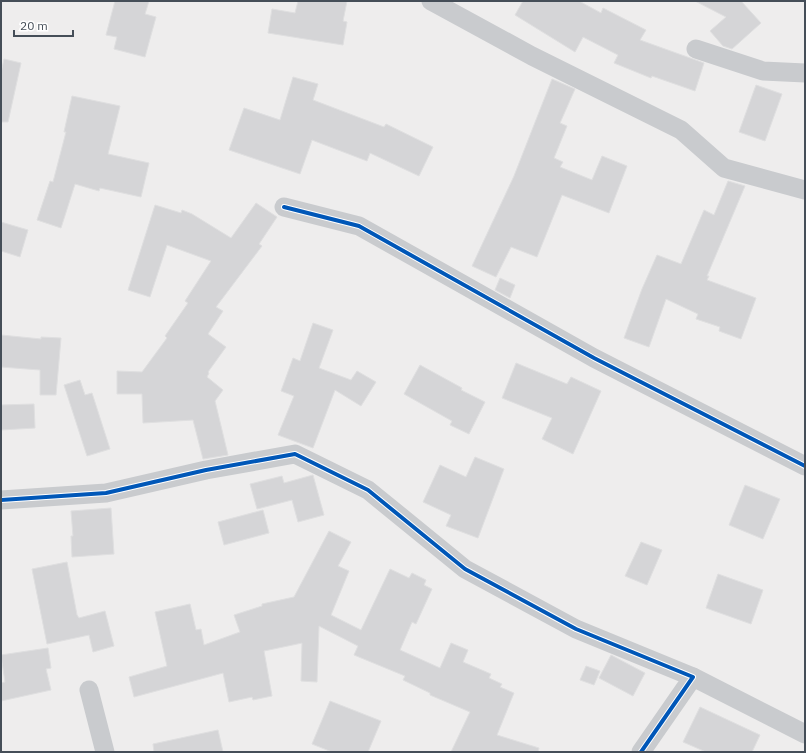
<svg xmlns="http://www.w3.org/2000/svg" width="806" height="753" font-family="'IBM Plex Sans',sans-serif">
  <rect width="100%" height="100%" fill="#eeeded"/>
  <!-- building -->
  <g fill="#d5d5d7" stroke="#dfdfe0">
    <polygon points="115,1 149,1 145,14 156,17 145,57 114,49 117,37 106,35"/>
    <polygon points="298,1 347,1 343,21 347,22 343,45 268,33 272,9 295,13"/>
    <polygon points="523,1 579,1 601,13 603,8 646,30 640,40 704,63 695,91 652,76 651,78 614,63 618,55 583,37 575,52 515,15"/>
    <polygon points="695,1 741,1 761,23 732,49 723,46 710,31 726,17"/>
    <polygon points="4,59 21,63 8,122 1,122 1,73"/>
    <polygon points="293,77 318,84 313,100 384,127 386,124 433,147 419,176 370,153 367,161 312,140 300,174 229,150 244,108 280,120"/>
    <polygon points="552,79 575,89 560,123 567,126 554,158 563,162 560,167 592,180 602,156 627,166 609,213 562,195 537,257 511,247 496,277 472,266 514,176"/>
    <polygon points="756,85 782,94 765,141 739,132"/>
    <polygon points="72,96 120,106 108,154 149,163 141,197 100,188 99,191 75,184 61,228 37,220 50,181 53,182 66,132 64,132"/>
    <polygon points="728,181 745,186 707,276 709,276 707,280 756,298 741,339 719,331 720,327 696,319 698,314 666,299 649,347 624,338 642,289 657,255 681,264 704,210 714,215"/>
    <polygon points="256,203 277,217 259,244 262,246 216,307 223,311 208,334 226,347 208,372 209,373 207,377 223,390 215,401 228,455 203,459 193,420 143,423 142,394 117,394 117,371 142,372 167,338 165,336 188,303 185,301 211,261 167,245 150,297 128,290 155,205 181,213 182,210 192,214 231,238"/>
    <polygon points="1,222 28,230 20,257 1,251"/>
    <polygon points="500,278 515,285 510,298 495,290"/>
    <polygon points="313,323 333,330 319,368 351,380 357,371 376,382 361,406 335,390 313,448 278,435 294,396 281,391 293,358 300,361"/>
    <polygon points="1,335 41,339 41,337 61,338 56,395 40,395 40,370 1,367"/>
    <polygon points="516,363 567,384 571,377 601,391 573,454 542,439 552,418 502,398"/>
    <polygon points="420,365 462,388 461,390 485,402 469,434 450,425 452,421 404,394"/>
    <polygon points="80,380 85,395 92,393 110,449 87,456 64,385"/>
    <polygon points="34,404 35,428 1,430 1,405"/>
    <polygon points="475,457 504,469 478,538 446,526 451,515 423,502 440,465 466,477"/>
    <polygon points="313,475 324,515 298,522 292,500 257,509 250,484 282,476 284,483"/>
    <polygon points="745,485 780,499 763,539 729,525"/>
    <polygon points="111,508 114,554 72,557 71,536 73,536 71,511"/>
    <polygon points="263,510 269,533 224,545 218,522"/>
    <polygon points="329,531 351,542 338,566 349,571 331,615 361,630 390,569 409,578 412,573 426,580 424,585 432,589 416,624 412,622 400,650 440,668 451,643 468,650 463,662 491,674 489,678 502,684 500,687 514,693 497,735 539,748 538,752 451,752 470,712 430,695 430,693 403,680 405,676 354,655 358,646 319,626 317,682 301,681 302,643 264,651 272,696 253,700 252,697 229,702 223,673 134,697 129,677 167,666 155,612 190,604 196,630 201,629 204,645 240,632 234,615 262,606 262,604 294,597"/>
    <polygon points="641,542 662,550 647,585 625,576"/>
    <polygon points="67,562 77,615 79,618 105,611 114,646 93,652 89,635 47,644 32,569"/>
    <polygon points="718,574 763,590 751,624 706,608"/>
    <polygon points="48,648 51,668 46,669 51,690 1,701 1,683 5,682 1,655"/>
    <polygon points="611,655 645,673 633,696 599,678"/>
    <polygon points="586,666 600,671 594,685 580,680"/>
    <polygon points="330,701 381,721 368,752 332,752 312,744"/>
    <polygon points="700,707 760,735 752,752 706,752 683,742"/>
    <polygon points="218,730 223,752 154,752 153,744"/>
  </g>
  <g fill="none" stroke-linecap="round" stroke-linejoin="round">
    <!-- minor -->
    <g stroke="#c9cbce" stroke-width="19">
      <polyline points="431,1 532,56 681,130 724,168 805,190"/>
      <polyline points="696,49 763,71 805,73"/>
      <polyline points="284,207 359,226 594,358 805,466"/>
      <polyline points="1,500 106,493 206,470 295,454 368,490 465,569 576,629 693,677 641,752"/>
      <polyline points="693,677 805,734"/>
      <polyline points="89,690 105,752"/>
    </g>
    <!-- cycleway casing -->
    <g stroke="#fff" stroke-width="6">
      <g id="cycleway">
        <polyline points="284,207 359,226 594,358 805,466"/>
        <polyline points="1,500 106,493 206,470 295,454 368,490 465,569 576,629 693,677 641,752"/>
      </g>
    </g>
    <!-- cycleway -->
    <use href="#cycleway" stroke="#0057b8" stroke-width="4"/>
  </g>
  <!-- border -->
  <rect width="806" height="753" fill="none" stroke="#454e58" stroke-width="4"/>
  <!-- scale -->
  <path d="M14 30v6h59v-6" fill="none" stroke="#454e58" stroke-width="2"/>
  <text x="20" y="30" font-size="12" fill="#454e58" stroke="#ffffff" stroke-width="3" paint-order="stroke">20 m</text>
</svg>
